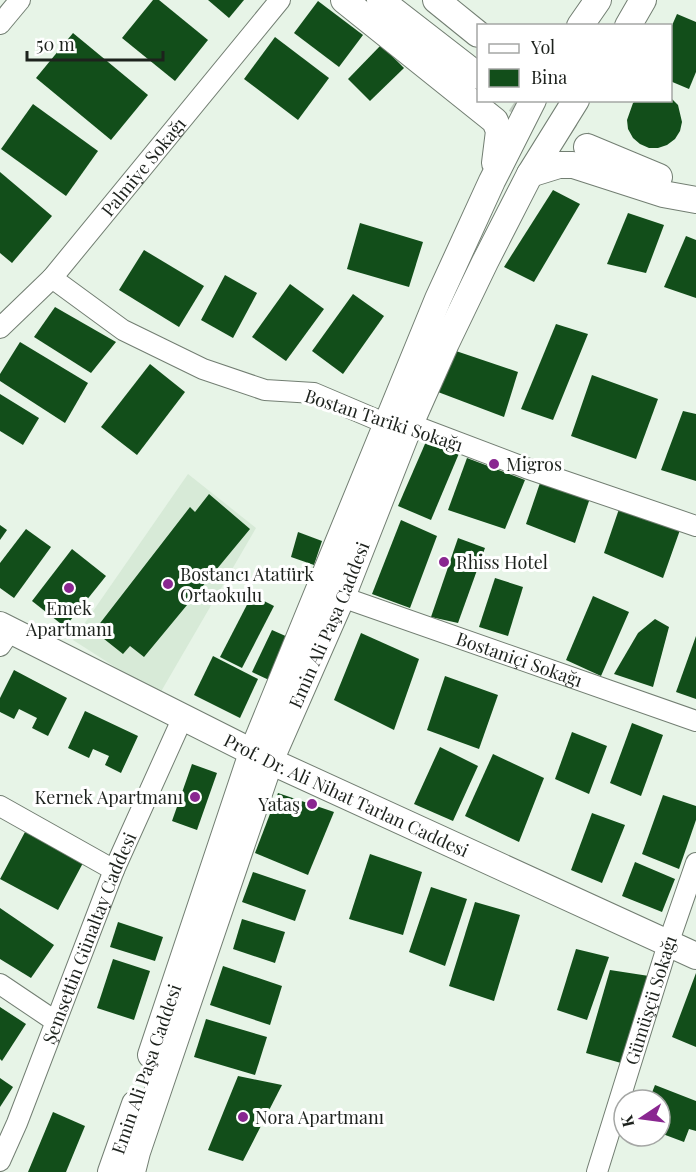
<svg xmlns="http://www.w3.org/2000/svg" width="696" height="1172" font-family="'Playfair Display',serif">
  <rect width="100%" height="100%" fill="#e7f4e7"/>
  <!-- built -->
  <polygon fill="#d7ead7" points="188,474 256,528 159,695 73,640"/>
  <!-- building -->
  <g fill="#124e1a">
    <polygon points="153,0 159,0 208,40 175,81 122,38"/>
    <polygon points="208,0 244,0 229,18"/>
    <polygon points="318,1 363,35 339,67 294,33"/>
    <polygon points="677,14 696,22 696,72 689,89 670,81 670,30"/>
    <polygon points="73,33 148,95 111,140 36,78"/>
    <polygon points="275,37 329,78 298,120 244,79"/>
    <polygon points="381,45 404,68 370,101 348,79"/>
    <polygon points="670,97 678,105 682,122 680,131 675,139 667,145 658,148 649,148 640,144 633,138 628,129 627,120 633,103 636,100 670,100"/>
    <polygon points="33,104 98,151 66,196 1,149"/>
    <polygon points="0,172 52,216 12,263 0,253"/>
    <polygon points="553,190 580,204 534,282 504,267"/>
    <polygon points="628,213 664,225 646,273 607,264"/>
    <polygon points="360,223 423,242 409,287 347,269"/>
    <polygon points="686,236 696,240 696,298 664,287"/>
    <polygon points="144,250 204,286 179,327 119,290"/>
    <polygon points="225,275 257,293 233,338 201,320"/>
    <polygon points="290,284 324,309 286,361 252,337"/>
    <polygon points="353,294 384,316 343,374 312,351"/>
    <polygon points="55,307 116,342 91,373 34,337"/>
    <polygon points="556,324 588,334 553,420 521,409"/>
    <polygon points="20,342 88,383 65,423 0,381 0,374"/>
    <polygon points="453,350 518,372 504,417 438,392"/>
    <polygon points="150,364 185,392 137,455 101,427"/>
    <polygon points="592,375 658,399 636,459 571,436"/>
    <polygon points="0,394 39,418 23,445 0,431"/>
    <polygon points="683,411 696,414 696,481 661,470"/>
    <polygon points="428,437 460,451 431,520 398,506"/>
    <polygon points="467,458 525,480 505,529 448,510"/>
    <polygon points="541,480 590,498 575,543 526,524"/>
    <polygon points="209,494 250,529 144,657 130,646 123,654 94,631 190,507 195,512"/>
    <polygon points="619,509 680,530 663,578 604,553"/>
    <polygon points="401,520 437,536 410,608 372,594"/>
    <polygon points="0,525 7,530 0,540"/>
    <polygon points="26,529 51,547 14,598 0,588 0,563"/>
    <polygon points="298,532 322,541 314,565 291,557"/>
    <polygon points="458,538 485,548 458,623 431,617"/>
    <polygon points="72,549 106,576 65,627 32,601"/>
    <polygon points="495,578 523,587 508,636 479,627"/>
    <polygon points="252,595 274,606 242,668 220,657"/>
    <polygon points="593,596 629,612 601,676 566,660"/>
    <polygon points="655,619 669,627 653,687 614,674 638,633"/>
    <polygon points="272,630 290,638 269,680 252,672"/>
    <polygon points="361,633 419,659 394,730 334,700"/>
    <polygon points="696,636 696,699 676,692"/>
    <polygon points="213,656 258,679 240,718 194,695"/>
    <polygon points="14,670 67,698 48,736 32,728 37,718 19,709 14,719 0,712 0,698"/>
    <polygon points="445,676 498,695 479,749 427,730"/>
    <polygon points="85,711 138,736 121,773 105,765 109,756 93,749 89,758 68,748"/>
    <polygon points="632,723 663,735 641,796 610,783"/>
    <polygon points="572,732 607,746 589,794 555,779"/>
    <polygon points="440,747 478,766 453,821 414,804"/>
    <polygon points="493,754 544,778 519,842 465,816"/>
    <polygon points="192,764 217,773 197,830 172,821"/>
    <polygon points="278,793 334,812 308,875 255,853"/>
    <polygon points="663,795 696,806 696,820 679,869 642,854"/>
    <polygon points="592,813 625,825 602,883 571,870"/>
    <polygon points="25,832 83,863 58,910 0,879"/>
    <polygon points="370,854 422,872 403,935 349,919"/>
    <polygon points="635,862 675,879 662,912 622,896"/>
    <polygon points="253,872 306,890 295,921 242,902"/>
    <polygon points="431,887 467,899 445,966 409,952"/>
    <polygon points="475,902 520,915 494,1001 449,986"/>
    <polygon points="0,908 54,945 31,978 0,959"/>
    <polygon points="242,919 285,932 275,963 233,949"/>
    <polygon points="118,922 163,937 155,961 110,947"/>
    <polygon points="576,949 609,957 587,1020 557,1010"/>
    <polygon points="113,959 150,971 134,1020 97,1008"/>
    <polygon points="223,966 282,986 270,1025 210,1005"/>
    <polygon points="610,970 649,976 621,1063 586,1053"/>
    <polygon points="696,973 696,1047 672,1037"/>
    <polygon points="0,1007 26,1024 2,1061 0,1059"/>
    <polygon points="206,1019 267,1037 255,1075 194,1057"/>
    <polygon points="238,1076 282,1085 243,1161 208,1150"/>
    <polygon points="0,1078 13,1087 0,1107"/>
    <polygon points="655,1085 696,1101 696,1131 689,1129 684,1142 660,1133 660,1100 649,1100"/>
    <polygon points="53,1112 85,1126 66,1172 28,1172"/>
  </g>
  <g fill="none" stroke-linecap="round" stroke-linejoin="round">
    <!-- major-tunnel -->
    <polyline stroke="#bfcabf" stroke-width="26" stroke-dasharray="26 13" stroke-linecap="butt" points="516,100 587,147"/>
    <!-- minor casing -->
    <g stroke="#727e72" stroke-width="22">
      <g id="minor">
        <polyline points="0,24 20,0"/>
        <polyline points="52,278 123,330 203,369 265,390 314,393 387,424 410,424 526,468 696,526"/>
        <path id="s1" d="M 0,328 L 52,278 L 280,0"/>
        <path id="s2" d="M 342,597 L 696,721"/>
        <polyline points="0,646 11,630"/>
        <polyline points="0,806 114,870"/>
        <polyline points="0,984 55,1021"/>
        <path id="s3" d="M 0,1161 L 17,1123 L 114,870 L 183,717"/>
        <path id="s4" d="M 597,1172 L 668,944 L 696,863"/>
      </g>
    </g>
    <!-- major casing -->
    <g stroke="#727e72" stroke-width="28">
      <g id="major">
        <polyline points="344,0 495,121 499,131 495,163"/>
        <polyline points="380,0 478,76"/>
        <polyline points="436,0 478,34"/>
        <polyline points="580,26 598,0"/>
        <polyline points="628,26 643,0"/>
        <polyline points="587,147 659,177"/>
        <polyline points="530,174 559,165 573,165 663,194 696,200"/>
        <path id="s5" d="M 0,625 L 270,761 L 696,956"/>
        <polyline points="151,1055 252,753 438,299 492,181 533,100"/>
        <polyline points="111,1172 135,1104"/>
        <path id="s6" d="M 132,1172 L 137,1152 L 270,761 L 342,597 L 410,424 L 446,343 L 485,262 L 530,174 L 576,100"/>
      </g>
    </g>
    <!-- minor -->
    <use href="#minor" stroke="#fff" stroke-width="20"/>
    <!-- major -->
    <use href="#major" stroke="#fff" stroke-width="26"/>
  </g>
  <!-- markers -->
  <g fill="#892790" stroke="#fff" stroke-width="2">
    <circle cx="494" cy="464" r="6"/>
    <circle cx="444" cy="562" r="6"/>
    <circle cx="168" cy="584" r="6"/>
    <circle cx="69" cy="588" r="6"/>
    <circle cx="195" cy="797" r="6"/>
    <circle cx="312" cy="804" r="6"/>
    <circle cx="243" cy="1117" r="6"/>
  </g>
  <g text-anchor="middle" dominant-baseline="central" stroke-width="6" stroke-linejoin="round" paint-order="stroke">
    <!-- street labels -->
    <g font-size="18" fill="#1d221d" stroke="#fff">
      <text stroke="none"><textPath href="#s1" startOffset="216">Palmiye Sokağı</textPath></text>
      <text transform="translate(384 420) rotate(18)">Bostan Tariki Sokağı</text>
      <text stroke="none"><textPath href="#s6" startOffset="582">Emin Ali Paşa Caddesi</textPath></text>
      <text stroke="none"><textPath href="#s2" startOffset="188">Bostaniçi Sokağı</textPath></text>
      <text stroke="none"><textPath href="#s5" startOffset="386">Prof. Dr. Ali Nihat Tarlan Caddesi</textPath></text>
      <text stroke="none"><textPath href="#s3" startOffset="240">Şemsettin Günaltay Caddesi</textPath></text>
      <text stroke="none"><textPath href="#s4" startOffset="180">Gümüşçü Sokağı</textPath></text>
      <text transform="translate(146 1069) rotate(-71)">Emin Ali Paşa Caddesi</text>
    </g>
    <!-- poi labels -->
    <g font-size="18" fill="#1d221d" stroke="#fff" text-anchor="start">
      <text x="506" y="464">Migros</text>
      <text x="456" y="562">Rhiss Hotel</text>
      <text x="180" y="574">Bostancı Atatürk<tspan x="180" dy="21">Ortaokulu</tspan></text>
      <text x="69" y="608" text-anchor="middle">Emek<tspan x="69" dy="21">Apartmanı</tspan></text>
      <text x="183" y="797" text-anchor="end">Kernek Apartmanı</text>
      <text x="300" y="804" text-anchor="end">Yataş</text>
      <text x="255" y="1117">Nora Apartmanı</text>
    </g>
  </g>
  <!-- legend -->
  <rect x="477" y="24" width="195" height="78" fill="#ffffff" stroke="#a5a7a5" stroke-width="1.5"/>
  <rect x="489" y="44" width="30" height="9" fill="#ffffff" stroke="#a5a7a5" stroke-width="1.5"/>
  <text x="531" y="54" font-size="18" fill="#1d221d">Yol</text>
  <rect x="489" y="69" width="30" height="18" fill="#124e1a" stroke="#a5a7a5" stroke-width="1.5"/>
  <text x="531" y="84" font-size="18" fill="#1d221d">Bina</text>
  <!-- north arrow -->
  <g transform="translate(642 1118) rotate(257)"><circle r="28" fill="#ffffff" stroke="#a5a7a5" stroke-width="1.5"/>
  <path d="M0-4.5L10 22L0 15L-10 22Z" fill="#892790"/>
  <text y="-9" font-size="16" font-weight="bold" text-anchor="middle" fill="#1d221d">K</text>
  </g>
  <!-- scale -->
  <path d="M27 51v9h136v-9" fill="none" stroke="#1d221d" stroke-width="3"/>
  <text x="36" y="51" font-size="18" fill="#1d221d" stroke="#ffffff" stroke-width="4.5" paint-order="stroke">50 m</text>
</svg>
